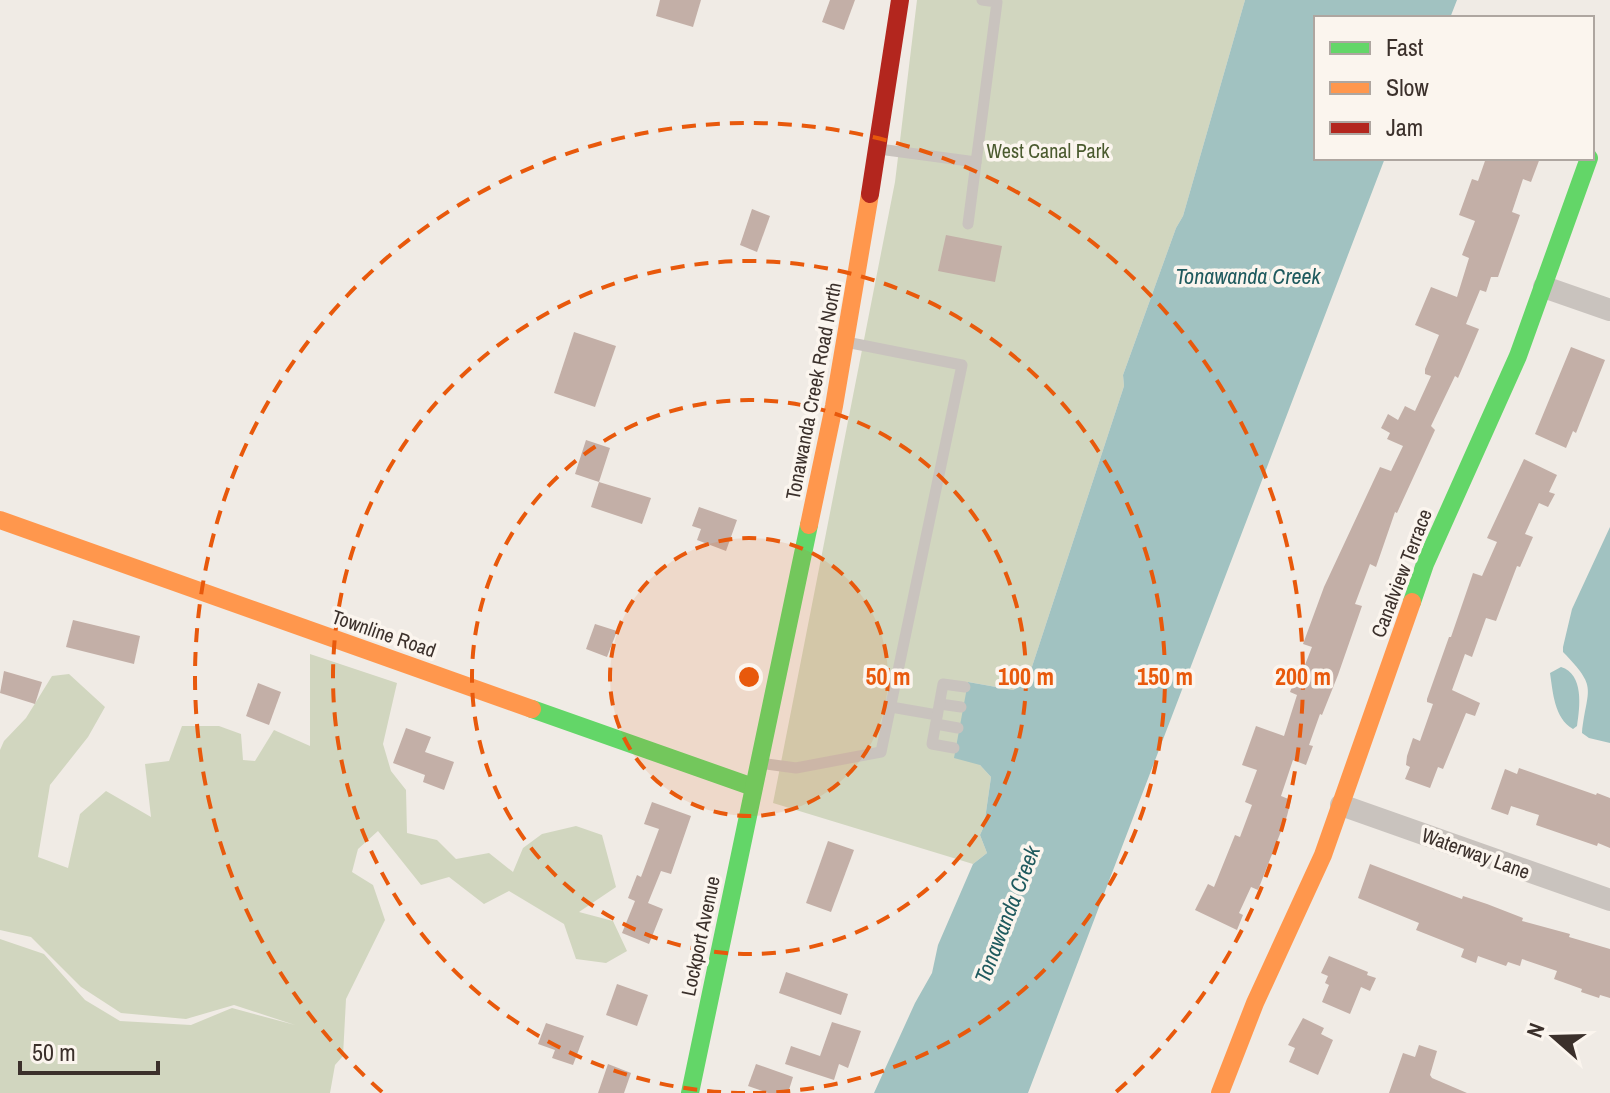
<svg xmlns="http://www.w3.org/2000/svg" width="1610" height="1093" font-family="'Archivo Narrow',sans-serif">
  <rect width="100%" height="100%" fill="#f0ebe5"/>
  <!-- green -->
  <g fill="#d1d6bf">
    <polygon points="917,0 1245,0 1183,216 1176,228 1123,375 1124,386 1027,682 1013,690 968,682 980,765 991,777 984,826 980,835 987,853 973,864 773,803 895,182"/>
    <polygon points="310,654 397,683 383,744 391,771 406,790 407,833 437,840 456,859 489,853 513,872 523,848 542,834 576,826 602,835 616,887 579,912 613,921 627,951 606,963 576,959 564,924 509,891 484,904 449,877 421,885 378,831 358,849 352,872 373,885 385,920 346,999 343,1056 335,1065 330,1093 0,1093 0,939 44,954 85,1000 120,1021 191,1025 232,1008 295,1025 234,1005 186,1019 121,1013 81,987 31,937 0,930 0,750 4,741 26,718 52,676 69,674 105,707 88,737 50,785 38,857 68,868 80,814 106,791 151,817 145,764 169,761 182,726 219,726 241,734 243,760 255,761 274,730 310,746"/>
  </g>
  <!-- water -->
  <g fill="#a1c2c1">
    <polygon points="1245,0 1457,0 1450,18 1316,18 1316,158 1385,158 1028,1093 874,1093 915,1003 932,973 938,945 973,864 987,853 980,835 984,826 991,777 980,765 954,758 968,682 1013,690 1027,682 1124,386 1123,375 1176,228 1183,216"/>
    <path d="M 1610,527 L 1610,743 L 1589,738 L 1582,733 C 1587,687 1599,689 1563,652 L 1563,647 L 1572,609 Z"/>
    <path d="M 1561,667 C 1584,674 1580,707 1577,726 L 1573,729 C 1554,718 1553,692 1550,673 Z"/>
  </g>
  <!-- building -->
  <g fill="#c3afa7">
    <polygon points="660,0 701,0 693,27 656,16"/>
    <polygon points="830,0 855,0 844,30 822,22"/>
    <polygon points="1486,158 1540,158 1531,182 1523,179 1512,212 1520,215 1498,277 1491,277 1486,292 1480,290 1466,324 1479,329 1471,348 1458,378 1455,376 1431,426 1435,430 1397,513 1395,512 1376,567 1370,564 1355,604 1362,606 1338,675 1322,715 1320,714 1309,745 1313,746 1306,765 1293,760 1281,796 1291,800 1287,816 1258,890 1251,887 1239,913 1243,915 1237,930 1195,910 1208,884 1214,887 1235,835 1240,837 1252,805 1245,802 1257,770 1242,765 1256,726 1284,736 1297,695 1290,692 1295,679 1299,680 1312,647 1303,644 1324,587 1380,467 1391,471 1403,446 1387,439 1390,433 1381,428 1388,414 1398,420 1405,406 1415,411 1431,376 1425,374 1425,369 1439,335 1415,325 1431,287 1457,297 1469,258 1462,255 1475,221 1459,215 1472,179 1478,181"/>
    <polygon points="752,209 770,216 757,252 740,245"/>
    <polygon points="946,235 1002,246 995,282 938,271"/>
    <polygon points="574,332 616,346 595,407 554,393"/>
    <polygon points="1571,347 1605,360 1576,433 1573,431 1566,448 1535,434"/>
    <polygon points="586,440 610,448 599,482 651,498 642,524 591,507 599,482 575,474"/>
    <polygon points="1524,459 1557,475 1549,492 1555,494 1548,507 1539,503 1525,534 1533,537 1520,567 1517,566 1496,621 1486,618 1472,657 1465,654 1452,690 1480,703 1475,716 1466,713 1443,769 1438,767 1430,788 1405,779 1410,767 1406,765 1407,756 1413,738 1420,741 1433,704 1427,702 1427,699 1449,637 1451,637 1473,573 1482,576 1497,542 1487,538"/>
    <polygon points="699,507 737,520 726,551 697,540 701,529 692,526"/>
    <polygon points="73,620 140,636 134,664 66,647"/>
    <polygon points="595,624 617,631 607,657 586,649"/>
    <polygon points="4,671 42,682 35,704 0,693"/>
    <polygon points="258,683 281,692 269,725 246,716"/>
    <polygon points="406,728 431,737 425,752 454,762 444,790 423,782 425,775 393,763"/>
    <polygon points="1519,768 1596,795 1597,793 1610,798 1610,848 1598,843 1597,846 1536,825 1539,815 1511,806 1508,815 1491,809 1505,769 1517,774"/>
    <polygon points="652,802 691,816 671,874 661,871 648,903 663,909 649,944 622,933 635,901 628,898 637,875 641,877 659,829 644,824"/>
    <polygon points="828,841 854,850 831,912 806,903"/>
    <polygon points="1370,864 1462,899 1463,896 1487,904 1523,918 1522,921 1570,934 1569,937 1610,949 1610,998 1600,995 1599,998 1581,992 1582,989 1554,979 1557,971 1522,959 1520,966 1508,962 1506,966 1478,956 1476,963 1461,957 1464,949 1416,930 1419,923 1358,898"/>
    <polygon points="1329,956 1368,972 1367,975 1376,978 1370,991 1361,987 1350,1014 1322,1002 1329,985 1325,983 1328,976 1321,973"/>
    <polygon points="786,972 848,994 841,1015 779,993"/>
    <polygon points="617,984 648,995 637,1026 606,1015"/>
    <polygon points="1303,1018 1324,1028 1321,1034 1333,1040 1318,1075 1289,1062 1295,1048 1288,1045"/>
    <polygon points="832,1022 861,1031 848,1068 839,1064 834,1080 785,1064 791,1046 820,1056"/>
    <polygon points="546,1023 584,1036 573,1065 552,1058 555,1050 538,1044"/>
    <polygon points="1419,1045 1437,1051 1430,1075 1432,1078 1467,1093 1389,1093 1403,1053 1415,1057"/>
    <polygon points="608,1064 631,1073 624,1093 598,1093"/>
    <polygon points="756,1064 793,1077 788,1093 768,1093 748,1086"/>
  </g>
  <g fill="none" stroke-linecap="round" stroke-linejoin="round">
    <!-- lane -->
    <g stroke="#c9c3be" stroke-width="11">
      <polyline points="879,149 976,162"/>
      <polyline points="968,224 997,2 982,0"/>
      <polyline points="940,704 961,707"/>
      <polyline points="891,707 937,715"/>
      <polyline points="936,724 958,728"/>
      <polyline points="954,748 932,744 943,684 965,687"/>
      <polyline points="759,763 796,768 881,752 962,365 846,342"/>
    </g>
    <!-- street -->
    <g stroke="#c9c3be" stroke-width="22">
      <polyline points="1544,287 1610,310"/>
      <polyline points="1341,805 1610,900"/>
    </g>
    <!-- fast -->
    <g stroke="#63d668" stroke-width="18">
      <polyline points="1412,602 1425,564 1518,356 1589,158"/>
      <polyline points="532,709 753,787"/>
      <polyline points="690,1093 809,525"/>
    </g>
    <!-- slow -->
    <g stroke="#ff974d" stroke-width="18">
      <polyline points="0,520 532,709"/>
      <polyline points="809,525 834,406 870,194"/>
      <polyline points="1220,1093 1255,1003 1323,855 1412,602"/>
    </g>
    <!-- jam -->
    <polyline stroke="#b3261e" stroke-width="18" points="870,194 900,0"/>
  </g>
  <!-- distance rings -->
  <circle cx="749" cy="677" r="139" fill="#e8590c" fill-opacity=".12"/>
  <g fill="none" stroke="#e8590c" stroke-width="4" stroke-dasharray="14 10">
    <circle cx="749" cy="677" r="139"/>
    <circle cx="749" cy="677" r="277"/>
    <path d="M745 1093A416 416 0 1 1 753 1093"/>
    <path d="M382 1092A554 554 0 1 1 1116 1092"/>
  </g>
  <g text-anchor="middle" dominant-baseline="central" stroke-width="7" stroke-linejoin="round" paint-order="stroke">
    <!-- park labels -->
    <g font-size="20" fill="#4a5a2e" stroke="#fbf5ee">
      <text x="1048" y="150">West Canal Park</text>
    </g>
    <!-- street labels -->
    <g font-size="20" fill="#3b302b" stroke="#fbf5ee">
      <text transform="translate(813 391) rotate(-79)">Tonawanda Creek Road North</text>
      <text transform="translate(1401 573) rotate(-69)">Canalview Terrace</text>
      <text transform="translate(384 633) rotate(19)">Townline Road</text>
      <text transform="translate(1476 853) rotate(20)">Waterway Lane</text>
      <text transform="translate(700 936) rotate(-78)">Lockport Avenue</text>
    </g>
    <!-- water labels -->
    <g font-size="22" font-style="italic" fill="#1f5a5e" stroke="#fbf5ee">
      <text x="1248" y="276">Tonawanda Creek</text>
      <text transform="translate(1007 914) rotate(-69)">Tonawanda Creek</text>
    </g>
  </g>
  <circle cx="749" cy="677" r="12" fill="#e8590c" stroke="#fbf5ee" stroke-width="4"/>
  <g font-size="24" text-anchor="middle" font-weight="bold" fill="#e8590c" stroke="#fbf5ee" stroke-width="7" stroke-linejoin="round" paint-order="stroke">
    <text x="888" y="685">50 m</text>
    <text x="1026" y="685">100 m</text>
    <text x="1165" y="685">150 m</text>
    <text x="1303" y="685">200 m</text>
  </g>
  <!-- legend -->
  <rect x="1314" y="16" width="280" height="144" fill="#fbf5ee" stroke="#aea6a0" stroke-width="2"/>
  <rect x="1330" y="42" width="40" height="12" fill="#63d668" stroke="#aea6a0" stroke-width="2"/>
  <text x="1386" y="56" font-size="24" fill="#3b302b">Fast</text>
  <rect x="1330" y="82" width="40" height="12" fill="#ff974d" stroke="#aea6a0" stroke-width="2"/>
  <text x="1386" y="96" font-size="24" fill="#3b302b">Slow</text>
  <rect x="1330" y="122" width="40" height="12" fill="#b3261e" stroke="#aea6a0" stroke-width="2"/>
  <text x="1386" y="136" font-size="24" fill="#3b302b">Jam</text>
  <!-- north arrow -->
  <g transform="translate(1554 1037) rotate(290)" stroke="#fbf5ee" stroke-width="6" paint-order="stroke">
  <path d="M0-6L14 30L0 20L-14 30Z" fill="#3b302b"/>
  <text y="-12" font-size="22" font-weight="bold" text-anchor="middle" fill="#3b302b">N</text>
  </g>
  <!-- scale -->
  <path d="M20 1061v12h138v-12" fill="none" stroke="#3b302b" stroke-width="4"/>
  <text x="32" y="1061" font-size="24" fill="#3b302b" stroke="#fbf5ee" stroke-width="6" paint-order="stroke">50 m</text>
</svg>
